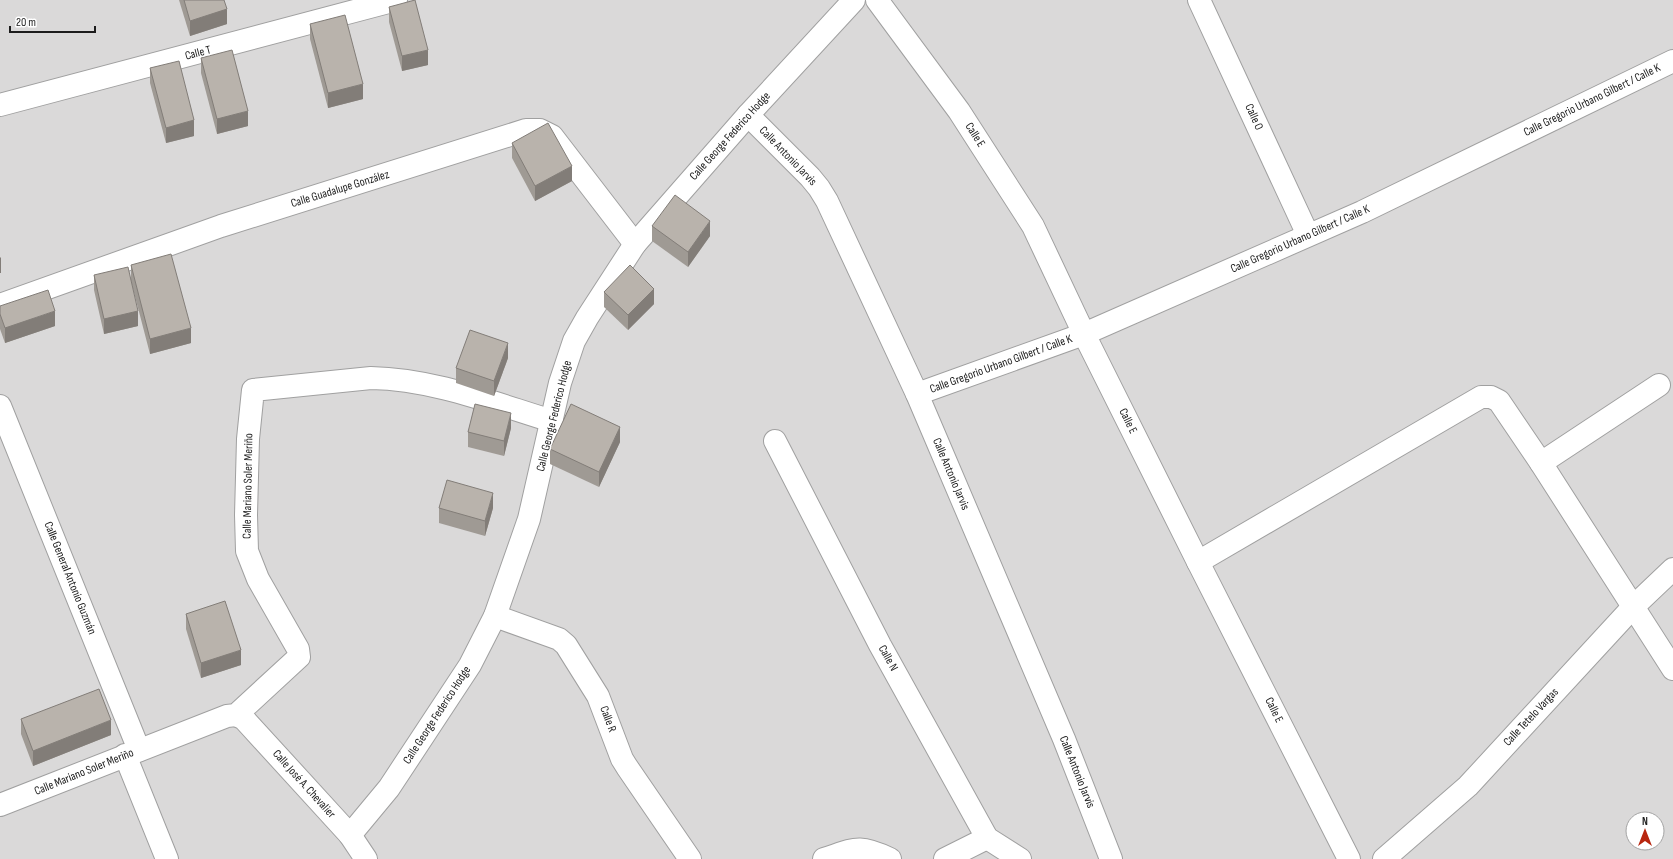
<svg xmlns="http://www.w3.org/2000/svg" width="1673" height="859" font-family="'Sofia Sans Condensed',sans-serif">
  <rect width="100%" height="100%" fill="#eceae2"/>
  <!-- residential -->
  <path fill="#dad9d9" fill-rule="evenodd" d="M 0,0 L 1673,0 L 1673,859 L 0,859 ZM 1633,819 L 1657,819 L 1657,843 L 1633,843 Z"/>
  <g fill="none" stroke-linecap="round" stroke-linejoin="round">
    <!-- street casing -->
    <g stroke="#a0a0a0" stroke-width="24">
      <g id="street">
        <polyline points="877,0 959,111 1033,226 1084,334 1198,562 1349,859"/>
        <polyline points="1199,0 1308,235"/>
        <polyline points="0,105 396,0"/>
        <polyline points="748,115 810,177 819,188 827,201 917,394 1064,739 1111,859"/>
        <polyline points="0,305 221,226 526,130 540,130 552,136 635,244"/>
        <polyline points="917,394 1084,334 1362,212 1673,61"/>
        <polyline points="0,406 139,750"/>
        <polyline points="775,441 880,645 987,838 1020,859"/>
        <polyline points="1541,463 1659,385"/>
        <polyline points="1198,562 1481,397 1491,397 1499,401 1541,463 1673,669"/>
        <polyline points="495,616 559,639 566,645 598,696 622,759 627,767 690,859"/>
        <polyline points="236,715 244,719 350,835 366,859"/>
        <polyline points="125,755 167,859"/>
        <path d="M 0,805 L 227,716 L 236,715 L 299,657 L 298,649 L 258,579 L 247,551 L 246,515 L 248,439 L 253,390 L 371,378 C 433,379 493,403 552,421"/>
        <polyline points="350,835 389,788 470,665 495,616 529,519 560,383 574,341 587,318 635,244 748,115 854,0"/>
        <path d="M 824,859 C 855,849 858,844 890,859"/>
        <polyline points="945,859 987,838"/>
        <polyline points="1384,859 1468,786 1633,607 1673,569"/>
      </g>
    </g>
    <!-- street -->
    <use href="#street" stroke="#fff" stroke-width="22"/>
  </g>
  <!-- wall -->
  <g fill="#9f9a94">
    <polygon points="179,0 224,0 227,24 190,36"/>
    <polygon points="389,7 428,65 402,71 389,22"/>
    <polygon points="310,24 363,99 328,108 310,39"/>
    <polygon points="201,58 248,126 217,134 201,73"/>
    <polygon points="150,68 194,136 166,143 150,83"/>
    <polygon points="512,143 572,181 535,201 512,158"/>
    <polygon points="652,226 710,236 688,267 652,241"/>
    <polygon points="131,265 191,343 150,354 131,281 138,326 104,334 94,290 94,275 131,279"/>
    <polygon points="604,292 654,304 628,330 604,307"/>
    <polygon points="0,306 55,326 5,343 0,329"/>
    <polygon points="508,358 494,396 456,383 456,368"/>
    <polygon points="511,428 504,456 468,447 468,432"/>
    <polygon points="620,442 599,487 550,464 550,449"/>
    <polygon points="439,508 493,508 485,536 439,523"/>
    <polygon points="186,614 241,665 201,678 186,629"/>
    <polygon points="21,719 111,735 33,766 21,734"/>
  </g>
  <!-- shaded-wall -->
  <g fill="#827d78">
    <polygon points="227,9 227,24 190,36 190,21"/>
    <polygon points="428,50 428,65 402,71 402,56"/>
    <polygon points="363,84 363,99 328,108 328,93"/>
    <polygon points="248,111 248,126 217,134 217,119"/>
    <polygon points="194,120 194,136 166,143 166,128"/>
    <polygon points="572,166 572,181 535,201 535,186"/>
    <polygon points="710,221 710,236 688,267 688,252"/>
    <polygon points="1,257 1,273 0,273 0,258"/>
    <polygon points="654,289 654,304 628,330 628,315"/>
    <polygon points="55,311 55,326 5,343 5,328"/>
    <polygon points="138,311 138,326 104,334 104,319"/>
    <polygon points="191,328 191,343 150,354 150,339"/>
    <polygon points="508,343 508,358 494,396 494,381"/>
    <polygon points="511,413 511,428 504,456 504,441"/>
    <polygon points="620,427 620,442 599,487 599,472"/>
    <polygon points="493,493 493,508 485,536 485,521"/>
    <polygon points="241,650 241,665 201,678 201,663"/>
    <polygon points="111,720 111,735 33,766 33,751"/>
  </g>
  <!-- building -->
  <g fill="#b9b3ac" stroke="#827d78">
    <polygon points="184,0 224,0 227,9 190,21"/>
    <polygon points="415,0 428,50 402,56 389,7"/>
    <polygon points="345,15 363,84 328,93 310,24"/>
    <polygon points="232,50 248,111 217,119 201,58"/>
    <polygon points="179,61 194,120 166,128 150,68"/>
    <polygon points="548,123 572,166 535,186 512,143"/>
    <polygon points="675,195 710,221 688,252 652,226"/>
    <polygon points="171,254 191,328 150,339 131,265"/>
    <polygon points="630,265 654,289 628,315 604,292"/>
    <polygon points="128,267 138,311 104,319 94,275"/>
    <polygon points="48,290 55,311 5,328 0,314 0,306"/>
    <polygon points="470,330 508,343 494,381 456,368"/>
    <polygon points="475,404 511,413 504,441 468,432"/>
    <polygon points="571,404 620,427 599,472 550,449"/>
    <polygon points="447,480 493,493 485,521 439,508"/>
    <polygon points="225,601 241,650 201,663 186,614"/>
    <polygon points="99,689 111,720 33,751 21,719"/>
  </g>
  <g text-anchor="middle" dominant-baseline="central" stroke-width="3" stroke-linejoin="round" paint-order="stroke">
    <!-- street labels -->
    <g font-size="12" fill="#1c1c1c" stroke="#fff">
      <text transform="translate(198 53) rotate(-15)">Calle T</text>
      <text transform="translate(1592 100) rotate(-26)">Calle Gregorio Urbano Gilbert / Calle K</text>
      <text transform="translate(1254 117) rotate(65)">Calle O</text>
      <text transform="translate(975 135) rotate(57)">Calle E</text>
      <text transform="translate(730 136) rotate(-48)">Calle George Federico Hodge</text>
      <text transform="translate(788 156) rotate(46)">Calle Antonio Jarvis</text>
      <text transform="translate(340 189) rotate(-17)">Calle Guadalupe González</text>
      <text transform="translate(1300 239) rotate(-24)">Calle Gregorio Urbano Gilbert / Calle K</text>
      <text transform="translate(1001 364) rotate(-20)">Calle Gregorio Urbano Gilbert / Calle K</text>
      <text transform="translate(554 416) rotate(-76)">Calle George Federico Hodge</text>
      <text transform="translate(1128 421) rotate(63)">Calle E</text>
      <text transform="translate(951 474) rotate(67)">Calle Antonio Jarvis</text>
      <text transform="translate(248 486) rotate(-89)">Calle Mariano Soler Meriño</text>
      <text transform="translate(70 578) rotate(68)">Calle General Antonio Guzmán</text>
      <text transform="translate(888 658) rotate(61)">Calle N</text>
      <text transform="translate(1274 710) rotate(63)">Calle E</text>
      <text transform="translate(437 715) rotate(-57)">Calle George Federico Hodge</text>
      <text transform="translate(1531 717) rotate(-47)">Calle Tetelo Vargas</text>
      <text transform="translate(608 719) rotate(69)">Calle R</text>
      <text transform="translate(84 772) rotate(-22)">Calle Mariano Soler Meriño</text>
      <text transform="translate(1077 772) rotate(68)">Calle Antonio Jarvis</text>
      <text transform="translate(304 784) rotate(48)">Calle José A. Chevalier</text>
    </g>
  </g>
  <!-- north arrow -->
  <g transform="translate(1645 831)"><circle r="19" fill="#ffffff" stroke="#a4a4a4"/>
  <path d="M0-3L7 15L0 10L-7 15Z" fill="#b8260f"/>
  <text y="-6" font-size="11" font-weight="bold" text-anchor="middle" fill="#1c1c1c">N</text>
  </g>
  <!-- scale -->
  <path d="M10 26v6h85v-6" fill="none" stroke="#1c1c1c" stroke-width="2"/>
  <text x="16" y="26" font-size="12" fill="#1c1c1c" stroke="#ffffff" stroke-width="3" paint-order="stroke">20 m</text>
</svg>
